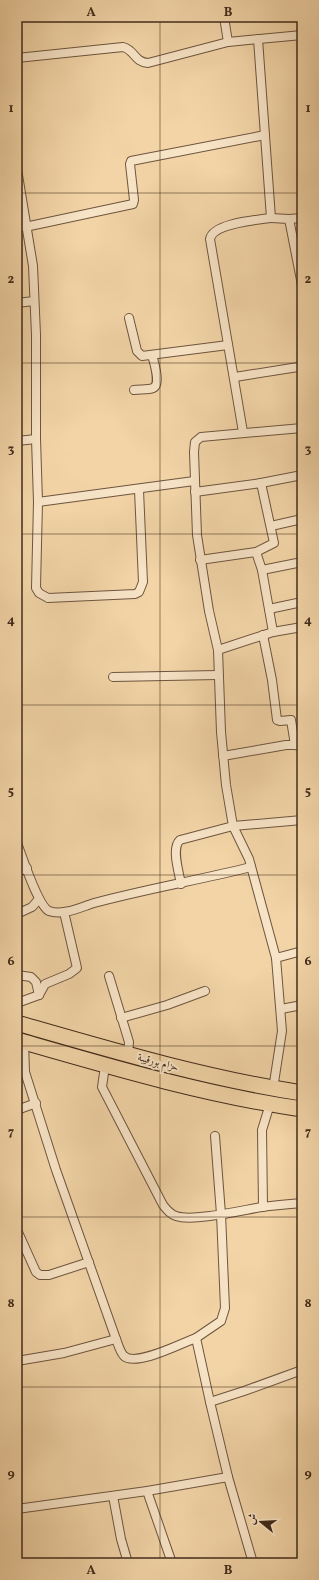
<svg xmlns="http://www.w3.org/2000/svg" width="319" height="1580" font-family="Vollkorn,Amiri,serif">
  <rect width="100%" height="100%" fill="#f2d4a7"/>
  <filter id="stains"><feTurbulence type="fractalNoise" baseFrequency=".005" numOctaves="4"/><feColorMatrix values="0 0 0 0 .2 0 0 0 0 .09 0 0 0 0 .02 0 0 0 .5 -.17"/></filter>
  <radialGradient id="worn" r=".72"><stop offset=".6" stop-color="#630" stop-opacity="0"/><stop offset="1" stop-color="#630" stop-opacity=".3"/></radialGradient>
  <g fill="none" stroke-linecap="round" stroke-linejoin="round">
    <!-- street casing -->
    <g stroke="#6e553e" stroke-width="10">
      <g id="street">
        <polyline points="224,17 228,42"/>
        <polyline points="258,39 271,218 289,219 302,285"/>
        <path d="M 17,58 L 123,47 C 135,50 134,62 148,63 L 228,42 L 302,35"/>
        <polyline points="17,169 33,266 36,335 36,439 38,502 36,588 39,593 48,598 135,594 139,592 143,582 139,490"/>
        <polyline points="289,219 302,218"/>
        <polyline points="25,227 133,204 134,200 130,164 131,161 265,135"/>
        <polyline points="17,303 34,301"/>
        <polyline points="129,318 137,351 142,356 228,345"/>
        <polyline points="235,377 298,367"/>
        <path d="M 134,390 C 139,389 148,390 153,388 C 161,385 154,362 152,355"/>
        <path d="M 243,432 L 210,239 C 213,223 257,220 271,218"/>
        <polyline points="17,441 36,439"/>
        <polyline points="195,492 261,483 302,475"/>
        <polyline points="38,502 194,481"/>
        <polyline points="271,526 302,519"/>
        <polyline points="256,552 274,543 261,483"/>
        <polyline points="200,560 256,552 262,570 273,632"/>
        <polyline points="262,570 302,562"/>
        <polyline points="269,609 302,602"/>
        <polyline points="263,635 272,680 277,720 280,721 291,720 295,745"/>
        <polyline points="218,650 273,632 302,627"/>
        <polyline points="113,677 218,675"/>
        <polyline points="223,756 286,745 295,745 302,747"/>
        <path d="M 17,843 C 22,856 38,906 49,911 C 63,916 81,907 94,903 C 146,889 199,880 251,867"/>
        <polyline points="17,872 27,868"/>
        <path d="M 181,884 C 179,872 171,848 180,840 L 233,826 L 302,820"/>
        <polyline points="17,914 32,907 39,899"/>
        <polyline points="276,958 302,951"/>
        <polyline points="17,975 31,977 36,982 39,995"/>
        <polyline points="109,976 129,1042 128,1055"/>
        <polyline points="17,1003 39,995 45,984 69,974 77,968 64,912"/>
        <polyline points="281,1009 302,1005"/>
        <polyline points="121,1018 167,1005 205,991"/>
        <path d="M 105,1066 L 102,1087 L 163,1205 C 167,1210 170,1214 176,1216 C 193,1222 243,1210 262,1207 C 275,1205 289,1204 302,1203"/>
        <polyline points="273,1089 282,1031 276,958 249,859 233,826 226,785 221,732 218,650 209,611 197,535 194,452 195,442 201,437 302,428"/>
        <polyline points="17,1110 36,1103"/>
        <polyline points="263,1207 262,1130 270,1104"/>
        <polyline points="17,1230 36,1272 40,1275 49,1275 89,1262"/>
        <path d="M 116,1339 C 118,1344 120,1352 124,1356 C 136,1367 182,1343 196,1338"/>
        <polyline points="17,1361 64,1353 116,1339 56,1170 25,1072 24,1042"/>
        <polyline points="210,1402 196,1338 221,1321 225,1308 221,1214 215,1136"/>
        <polyline points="147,1491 172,1563"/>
        <polyline points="113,1496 121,1539 128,1563"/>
        <polyline points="17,1509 147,1491 228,1477"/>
        <polyline points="253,1563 228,1477 210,1402 244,1391 302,1370"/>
      </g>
    </g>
    <!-- highway casing -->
    <g stroke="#422b1b" stroke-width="17">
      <g id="highway">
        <path d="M 17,1023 C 111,1050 205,1078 302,1093"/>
        <path d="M 17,1040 C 111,1067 205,1095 302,1109"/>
      </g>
    </g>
    <!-- street -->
    <use href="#street" stroke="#f7e3c6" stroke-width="8"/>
    <!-- highway -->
    <use href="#highway" stroke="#f2d4a7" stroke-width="15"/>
  </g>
  <!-- grid -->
  <path fill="none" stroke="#422b1b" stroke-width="1" stroke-opacity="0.55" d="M 160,17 L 160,1563M 17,193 L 302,193M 17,363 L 302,363M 17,534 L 302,534M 17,705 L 302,705M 17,875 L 302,875M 17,1046 L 302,1046M 17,1217 L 302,1217M 17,1387 L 302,1387"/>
  <g text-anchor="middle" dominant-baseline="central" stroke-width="4" stroke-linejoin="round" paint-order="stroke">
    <!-- street labels -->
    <g font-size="11" fill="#422b1b" stroke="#f7e3c6">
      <text transform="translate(158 1063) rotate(15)">حزام بورقيبة</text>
    </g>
  </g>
  <!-- margin -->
  <rect width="319" height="1580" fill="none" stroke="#f2d4a7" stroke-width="44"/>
  <!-- north arrow -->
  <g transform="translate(261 1522) rotate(288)" stroke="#f7e3c6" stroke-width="3" paint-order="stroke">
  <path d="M0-3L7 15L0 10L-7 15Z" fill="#422b1b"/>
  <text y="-6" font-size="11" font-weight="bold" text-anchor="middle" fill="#422b1b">ش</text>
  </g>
  <rect x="22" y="22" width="275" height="1536" fill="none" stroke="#422b1b" stroke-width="1.5"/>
  <g font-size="13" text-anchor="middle" font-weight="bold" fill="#422b1b">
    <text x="91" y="16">A</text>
    <text x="228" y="16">B</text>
    <text x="11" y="112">1</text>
    <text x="308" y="112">1</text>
    <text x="11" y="283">2</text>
    <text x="308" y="283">2</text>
    <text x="11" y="453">3</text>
    <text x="308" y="453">3</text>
    <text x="11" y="624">4</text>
    <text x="308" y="624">4</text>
    <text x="11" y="795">5</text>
    <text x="308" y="795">5</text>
    <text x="11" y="965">6</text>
    <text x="308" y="965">6</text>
    <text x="11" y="1136">7</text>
    <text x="308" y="1136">7</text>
    <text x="11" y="1307">8</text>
    <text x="308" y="1307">8</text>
    <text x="11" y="1477">9</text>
    <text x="308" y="1477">9</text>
    <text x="91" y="1574">A</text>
    <text x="228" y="1574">B</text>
  </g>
  <rect width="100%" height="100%" filter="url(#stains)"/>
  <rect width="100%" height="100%" fill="url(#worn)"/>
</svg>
